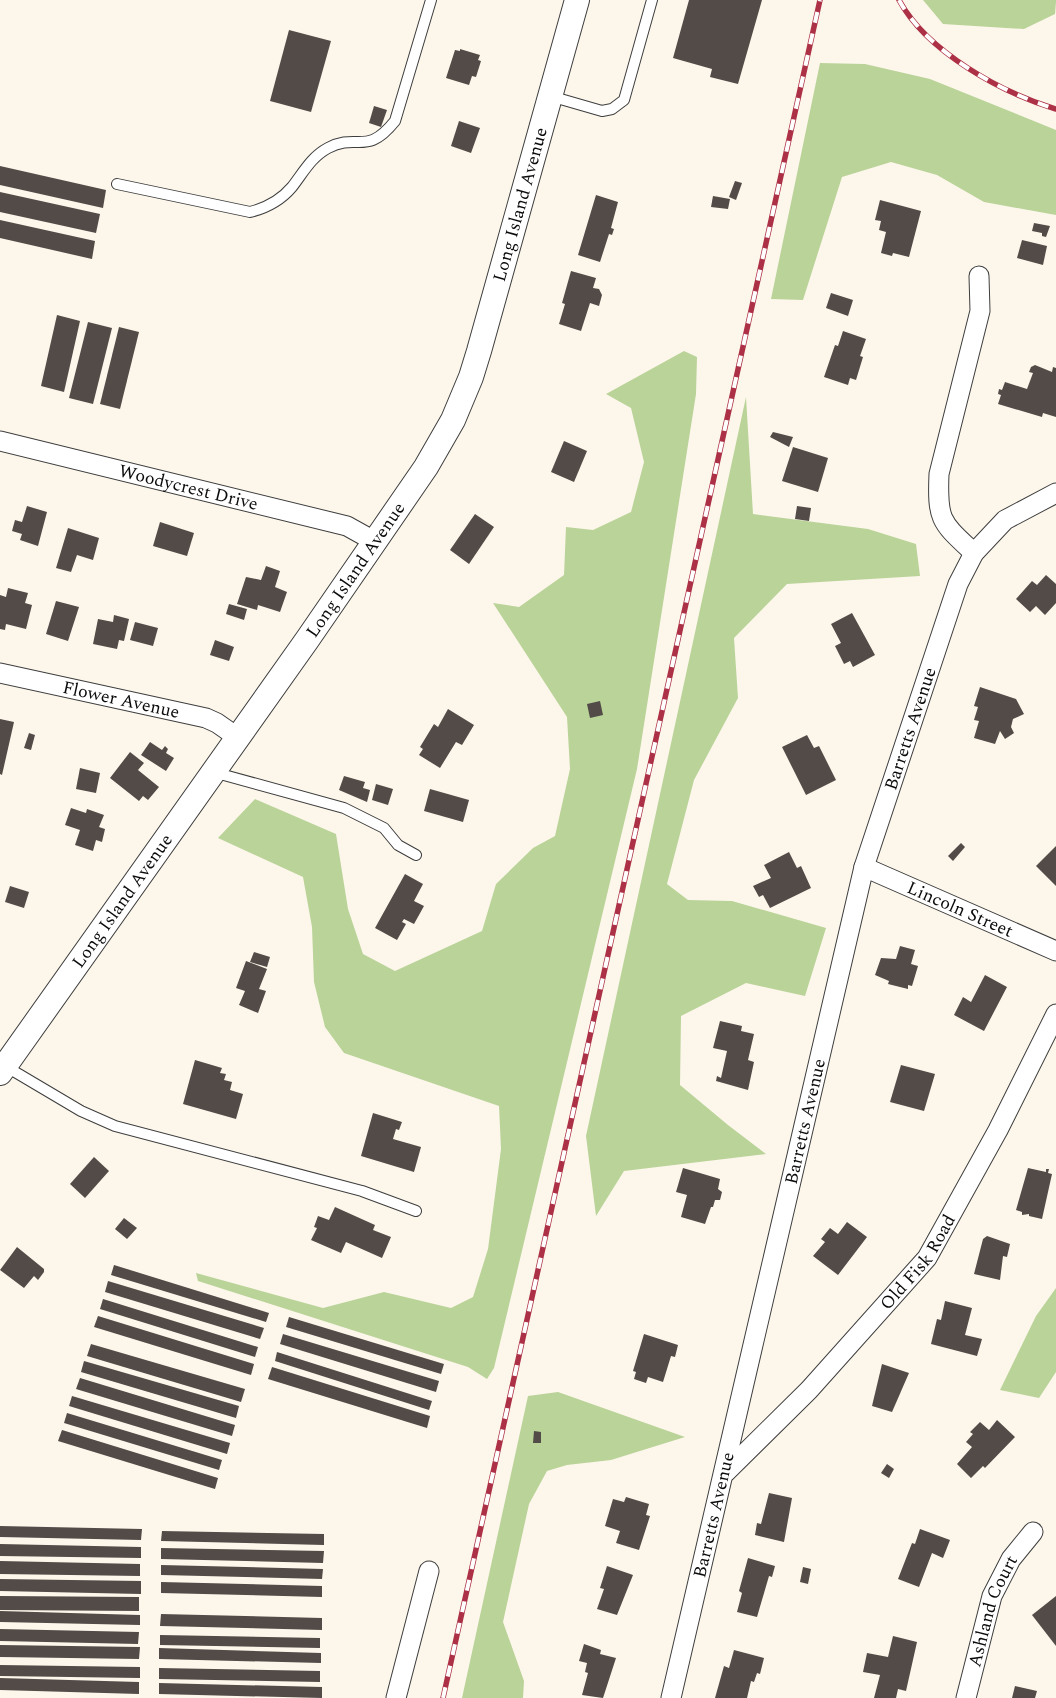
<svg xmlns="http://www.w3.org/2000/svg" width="1056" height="1698" font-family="Spectral,serif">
  <rect width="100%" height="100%" fill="#fdf7eb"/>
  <!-- forest -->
  <g fill="#bad399">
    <polygon points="923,0 1056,0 1056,2 1055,14 1024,29 943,24"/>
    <polygon points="820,63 865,64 930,79 1056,130 1056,215 984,202 937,175 891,162 842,177 803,300 771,299"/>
    <polygon points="684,351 697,357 696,394 637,769 494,1368 487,1379 468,1367 198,1281 196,1273 323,1308 384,1292 451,1308 473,1297 488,1249 501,1149 499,1106 344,1053 325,1027 314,982 312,927 303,877 218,838 255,799 336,834 348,909 363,954 395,971 482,931 496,884 533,848 555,836 570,769 567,717 493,603 519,607 564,575 566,527 593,530 631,512 644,462 631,408 606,394"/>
    <polygon points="746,397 753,514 868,529 916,544 920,576 787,584 734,638 738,698 694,780 667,884 688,900 732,901 826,928 805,996 746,983 681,1016 680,1085 728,1125 766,1154 624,1171 596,1216 586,1136"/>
    <polygon points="1056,1288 1056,1372 1039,1398 1000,1390 1036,1316"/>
    <polygon points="558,1392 685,1437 611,1460 567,1465 547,1471 529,1504 503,1622 524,1681 523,1698 462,1698 528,1396"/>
  </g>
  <!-- building -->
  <g fill="#524b48">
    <polygon points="689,0 762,0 738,84 710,77 712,69 673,58"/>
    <polygon points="289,30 331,41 311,112 270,101"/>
    <polygon points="460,49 480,55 478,60 481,61 476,77 472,76 469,85 446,78 455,50 460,51"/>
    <polygon points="374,106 387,110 381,127 369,123"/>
    <polygon points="459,121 480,128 471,153 451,146"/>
    <polygon points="0,166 106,190 103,208 0,185"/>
    <polygon points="735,181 742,183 736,200 729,197"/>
    <polygon points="0,192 100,214 96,233 0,212"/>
    <polygon points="596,195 618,202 611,228 614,229 612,235 609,234 600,262 578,255"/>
    <polygon points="713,196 730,199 728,209 711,207"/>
    <polygon points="880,200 921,211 909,257 893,253 892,256 881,253 886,232 879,230 881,221 875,220"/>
    <polygon points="0,220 95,241 92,259 0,238"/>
    <polygon points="1034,223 1050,226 1046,237 1042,236 1042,233 1032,231"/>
    <polygon points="1022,240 1047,246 1043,265 1017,258"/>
    <polygon points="571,271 596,278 593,288 599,289 602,295 599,306 590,303 581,331 559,324 565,304 562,303"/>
    <polygon points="831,293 853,300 848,316 826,308"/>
    <polygon points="57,315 80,321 64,392 41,386"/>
    <polygon points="88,322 112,328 93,404 69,398"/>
    <polygon points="119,327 139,332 120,409 100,404"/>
    <polygon points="843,331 866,339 860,356 863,357 856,380 850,378 848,385 824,377 835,345 838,346"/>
    <polygon points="1035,365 1052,372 1053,367 1056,368 1056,417 1043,413 1042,417 998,404 1001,395 998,394 999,389 1002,390 1005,382 1027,389 1033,373 1029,372 1031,367"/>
    <polygon points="773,432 793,437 789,447 770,437"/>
    <polygon points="564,441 587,451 574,482 551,472"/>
    <polygon points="793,447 828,458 818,492 782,481"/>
    <polygon points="27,506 47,512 38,546 20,540 22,534 12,531 15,520 22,522"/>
    <polygon points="797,506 811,508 809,521 795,519"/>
    <polygon points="475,514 494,527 469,564 450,550"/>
    <polygon points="160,522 194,533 187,556 153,546"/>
    <polygon points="68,528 99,538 93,560 77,555 71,572 56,568"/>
    <polygon points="266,566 280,571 275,587 287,592 280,612 258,605 257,610 237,604 246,577 261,580"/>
    <polygon points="1046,575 1056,584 1056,603 1045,615 1036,606 1030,612 1016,599 1032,581 1037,585"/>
    <polygon points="8,588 28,593 25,603 32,605 26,629 6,624 5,630 0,629 0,595 6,597"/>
    <polygon points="56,601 79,607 68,641 46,634"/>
    <polygon points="229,604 247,609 244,620 226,614"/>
    <polygon points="852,613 875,655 853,667 850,661 844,664 835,646 841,643 831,624"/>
    <polygon points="114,615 129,619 124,641 119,640 117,649 93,644 98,619 113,622"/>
    <polygon points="135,622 158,628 153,646 130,640"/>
    <polygon points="215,640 234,647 229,661 210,655"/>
    <polygon points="980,687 1016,699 1024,714 1013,719 1011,727 1014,733 1005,739 1000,731 995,744 974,738 979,721 974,720 978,707 974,706"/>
    <polygon points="600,701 603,715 590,718 587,704"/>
    <polygon points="448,709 474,725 462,745 456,742 440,768 419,755 423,749 420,747 434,724 438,727"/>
    <polygon points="0,719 14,722 2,775 0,774"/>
    <polygon points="29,733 35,735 31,750 24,748"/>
    <polygon points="807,735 814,748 819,746 836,780 806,795 782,747"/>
    <polygon points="150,742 162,750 165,746 168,749 166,753 174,758 166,771 141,755"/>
    <polygon points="130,752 144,763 138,770 159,787 148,800 143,796 139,801 110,778"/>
    <polygon points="80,768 100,773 96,793 76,789"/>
    <polygon points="344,776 365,782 363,788 370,790 367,802 339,790"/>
    <polygon points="376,784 393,789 388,805 372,800"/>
    <polygon points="430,789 469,800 463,822 424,811"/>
    <polygon points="71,808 86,813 87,809 104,815 99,827 105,829 102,842 96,840 93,851 75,845 80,830 65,825"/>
    <polygon points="961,843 965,847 953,861 948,856"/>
    <polygon points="1056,846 1056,886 1036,866"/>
    <polygon points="789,852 797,868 801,866 811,888 770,908 763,895 759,897 753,886 771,878 764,865"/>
    <polygon points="405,874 423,884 414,901 424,906 414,924 404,919 402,922 406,924 397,940 375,928"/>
    <polygon points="10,886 29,892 24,908 5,902"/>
    <polygon points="900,946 915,950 911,964 918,966 912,986 908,985 908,989 888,984 889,981 875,975 881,958 896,959"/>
    <polygon points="254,952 270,957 267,967 250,962"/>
    <polygon points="246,961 267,969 259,989 266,991 258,1013 239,1005 245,991 236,988"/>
    <polygon points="985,975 1007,987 984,1031 954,1015 963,997 971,1002"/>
    <polygon points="720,1021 742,1026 741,1031 754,1034 748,1060 754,1062 748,1090 716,1081 717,1076 721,1078 727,1051 713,1048"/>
    <polygon points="195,1060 222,1068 220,1073 226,1074 224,1080 232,1082 230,1090 243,1094 236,1119 183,1104"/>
    <polygon points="901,1065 935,1074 924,1111 890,1102"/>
    <polygon points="373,1113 402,1122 399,1130 396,1129 393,1139 421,1147 414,1172 361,1156"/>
    <polygon points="94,1157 109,1171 85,1198 70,1184"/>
    <polygon points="683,1168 720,1179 718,1189 722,1192 720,1200 715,1200 713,1207 711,1207 705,1224 681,1217 687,1195 676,1192"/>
    <polygon points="1028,1168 1046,1172 1046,1169 1049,1169 1048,1173 1052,1174 1042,1219 1029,1216 1029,1214 1022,1215 1022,1212 1016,1210"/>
    <polygon points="335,1207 375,1225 373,1230 391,1237 382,1258 346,1242 341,1253 311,1240 317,1228 314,1227 318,1216 329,1220"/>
    <polygon points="124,1218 137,1228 127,1239 115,1229"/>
    <polygon points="847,1222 867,1237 838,1275 813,1256 825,1242 821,1239 830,1228 838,1234"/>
    <polygon points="987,1236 1010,1244 1007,1257 1003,1256 1000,1280 974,1274 983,1239"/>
    <polygon points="17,1247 44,1269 44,1272 38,1280 34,1276 24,1288 0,1270"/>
    <polygon points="114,1265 269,1313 266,1322 111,1275"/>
    <polygon points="108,1281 264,1328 260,1339 105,1292"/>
    <polygon points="103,1299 258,1347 255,1357 100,1309"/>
    <polygon points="945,1301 972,1308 965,1335 982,1339 977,1356 931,1344 937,1319 941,1320"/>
    <polygon points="98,1316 254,1364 251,1375 94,1327"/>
    <polygon points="289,1317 444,1364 441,1374 286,1327"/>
    <polygon points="283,1334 439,1381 436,1392 280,1344"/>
    <polygon points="644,1334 678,1345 675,1357 671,1356 663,1382 648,1377 646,1383 634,1379 636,1372 633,1371"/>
    <polygon points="91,1344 245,1389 241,1402 87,1356"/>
    <polygon points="277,1352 432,1401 429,1410 275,1361"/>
    <polygon points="84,1361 239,1406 236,1418 81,1372"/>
    <polygon points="882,1364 909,1373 892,1412 872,1406"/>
    <polygon points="272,1367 430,1416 427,1428 268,1379"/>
    <polygon points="80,1378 235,1425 232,1436 76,1389"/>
    <polygon points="72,1396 230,1443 227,1454 69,1406"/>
    <polygon points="67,1413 222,1460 219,1470 64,1423"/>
    <polygon points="997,1420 1015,1437 985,1468 983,1466 971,1478 957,1464 972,1447 966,1442 973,1434 970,1432 980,1422 989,1430"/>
    <polygon points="62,1430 218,1478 215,1489 58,1441"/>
    <polygon points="534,1431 541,1432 541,1443 533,1443"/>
    <polygon points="887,1464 894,1469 889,1478 881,1473"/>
    <polygon points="769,1493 792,1498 784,1542 755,1535 757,1523 761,1524"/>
    <polygon points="626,1497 649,1504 646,1515 650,1516 639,1550 616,1543 620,1531 605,1526 613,1499 624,1502"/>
    <polygon points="0,1526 142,1529 141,1540 0,1537"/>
    <polygon points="920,1529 950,1540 943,1558 932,1553 919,1587 898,1579 912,1543 915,1544"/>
    <polygon points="162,1531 324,1534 324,1545 161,1541"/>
    <polygon points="0,1544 141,1547 141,1558 0,1556"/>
    <polygon points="161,1548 324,1551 323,1563 161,1559"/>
    <polygon points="748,1558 775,1566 772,1577 769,1576 757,1617 737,1612 742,1593 739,1591"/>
    <polygon points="0,1561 140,1564 140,1576 0,1574"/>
    <polygon points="161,1565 323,1569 322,1579 161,1575"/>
    <polygon points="607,1566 633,1575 617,1615 597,1609 604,1589 600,1588"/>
    <polygon points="803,1567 811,1569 808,1584 800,1582"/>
    <polygon points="0,1579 141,1581 141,1594 0,1591"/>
    <polygon points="161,1582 322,1586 322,1597 161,1593"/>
    <polygon points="0,1596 139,1597 139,1611 0,1610"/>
    <polygon points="1056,1596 1056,1646 1032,1615"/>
    <polygon points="0,1611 140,1615 140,1625 0,1622"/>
    <polygon points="161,1614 322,1618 322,1630 160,1626"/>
    <polygon points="0,1629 139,1632 138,1644 0,1641"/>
    <polygon points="160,1635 320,1638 320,1648 160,1645"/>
    <polygon points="893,1636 917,1642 906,1691 898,1689 896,1698 874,1698 880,1675 863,1672 867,1653 888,1657"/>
    <polygon points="584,1644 601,1650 600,1654 616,1658 603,1698 582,1695 588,1673 585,1672 587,1663 579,1661"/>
    <polygon points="0,1645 140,1647 139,1659 0,1657"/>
    <polygon points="159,1648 321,1653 321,1663 159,1659"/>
    <polygon points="734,1650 764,1658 760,1674 757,1673 754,1682 751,1681 747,1698 715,1698 724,1666 729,1668"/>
    <polygon points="0,1665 140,1667 140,1678 0,1676"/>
    <polygon points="159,1668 320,1671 320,1682 159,1679"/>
    <polygon points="0,1678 139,1682 139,1694 0,1690"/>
    <polygon points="159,1683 322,1687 322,1698 159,1694"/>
    <polygon points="1015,1686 1037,1691 1035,1698 1012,1698"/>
  </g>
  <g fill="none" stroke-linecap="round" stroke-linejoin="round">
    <!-- service casing -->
    <g stroke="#3e3e3e" stroke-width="12">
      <g id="service">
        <polyline points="550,96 602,111 612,109 624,100 652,0"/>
        <path d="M 117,184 L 250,212 C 266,208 281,200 292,187 C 303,173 311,157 328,148 C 358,132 366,157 395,121 L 431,0"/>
        <polyline points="213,772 344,808 384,828 398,845 416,855"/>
        <polyline points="5,1066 81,1111 115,1126 362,1191 416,1211"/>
      </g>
    </g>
    <!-- minor casing -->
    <g stroke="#3e3e3e" stroke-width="21">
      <g id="minor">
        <path id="s1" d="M 0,441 L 347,526 L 374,541"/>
        <path d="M 974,553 C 941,522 937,521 939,474 L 980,311 L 979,276"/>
        <path id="s2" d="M 0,673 L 206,718 L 217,723 L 237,737"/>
        <path id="s3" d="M 864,867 L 1056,951"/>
        <path id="s4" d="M 726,1472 L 809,1390 L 927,1258 L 998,1130 L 1056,1014"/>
        <polyline points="396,1698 429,1571"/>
        <path id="s5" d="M 671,1698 L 864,867 L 958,584 L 974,553 L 1005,520 L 1056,493"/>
        <path id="s6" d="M 966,1698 L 992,1596 L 1011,1559 L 1033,1532"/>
      </g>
    </g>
    <!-- tertiary casing -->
    <g stroke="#3e3e3e" stroke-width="26">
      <g id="tertiary">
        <path id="s7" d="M 0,1073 L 307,640 L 426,467 L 453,420 L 471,377 L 479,351 L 577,0"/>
      </g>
    </g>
    <!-- service -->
    <use href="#service" stroke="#fff" stroke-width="10"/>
    <!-- minor -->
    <use href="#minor" stroke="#fff" stroke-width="19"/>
    <!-- tertiary -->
    <use href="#tertiary" stroke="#fff" stroke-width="24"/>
    <!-- rail casing -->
    <g stroke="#ad3146" stroke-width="5.5">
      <g id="rail">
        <path d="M 899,0 C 927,52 1002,93 1056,109"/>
        <polyline points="443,1698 820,0"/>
      </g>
    </g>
    <!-- rail -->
    <use href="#rail" stroke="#fff" stroke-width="4" stroke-dasharray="11" stroke-linecap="butt"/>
  </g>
  <g text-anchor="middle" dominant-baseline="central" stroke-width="5" stroke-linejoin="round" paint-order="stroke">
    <!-- street labels -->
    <g font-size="18" fill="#0b0b0b" stroke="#fff">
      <text stroke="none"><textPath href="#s7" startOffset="1021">Long Island Avenue</textPath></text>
      <text stroke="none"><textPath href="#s1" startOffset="194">Woodycrest Drive</textPath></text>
      <text stroke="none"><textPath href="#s7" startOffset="616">Long Island Avenue</textPath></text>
      <text stroke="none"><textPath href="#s2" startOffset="124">Flower Avenue</textPath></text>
      <text stroke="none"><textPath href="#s5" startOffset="999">Barretts Avenue</textPath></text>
      <text stroke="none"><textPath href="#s7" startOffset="211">Long Island Avenue</textPath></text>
      <text stroke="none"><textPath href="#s3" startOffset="105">Lincoln Street</textPath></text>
      <text stroke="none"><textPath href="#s5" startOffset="592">Barretts Avenue</textPath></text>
      <text stroke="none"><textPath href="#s4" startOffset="285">Old Fisk Road</textPath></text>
      <text stroke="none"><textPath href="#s5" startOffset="188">Barretts Avenue</textPath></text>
      <text stroke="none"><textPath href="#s6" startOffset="91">Ashland Court</textPath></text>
    </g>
  </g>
</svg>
